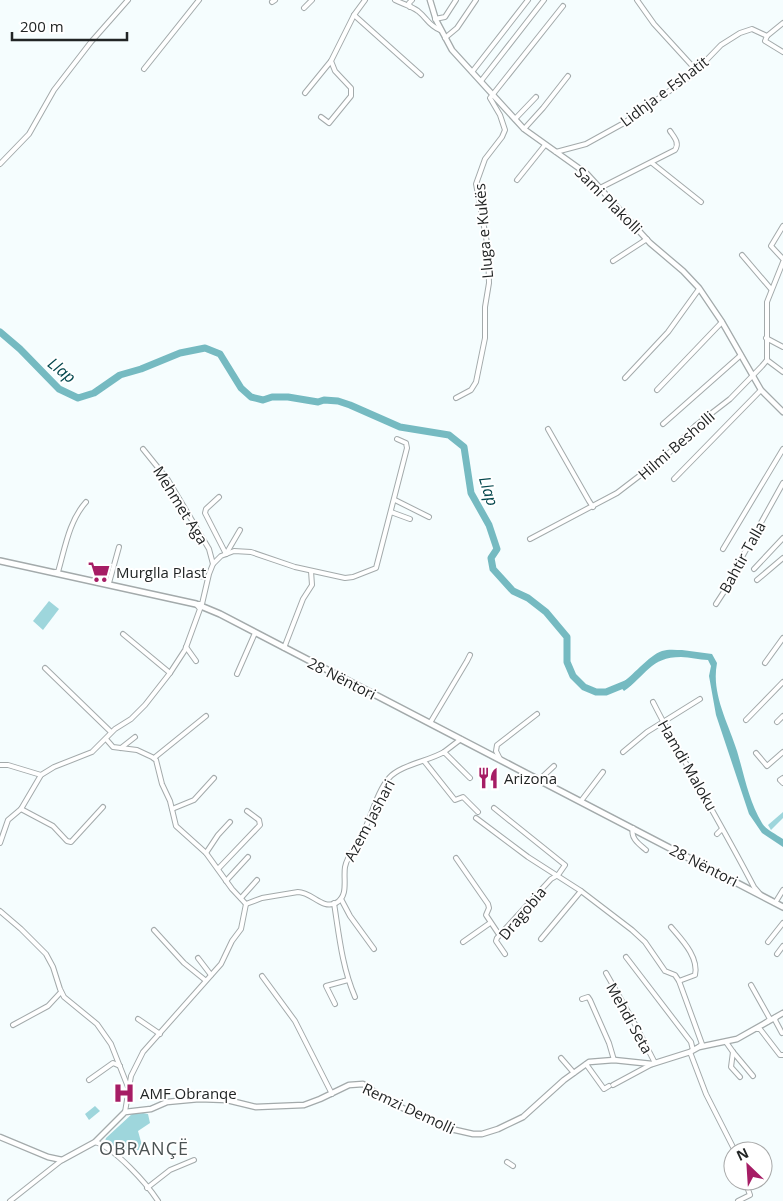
<svg xmlns="http://www.w3.org/2000/svg" width="783" height="1201" font-family="'Open Sans',sans-serif">
  <rect width="100%" height="100%" fill="#f5fdfe"/>
  <!-- green -->
  <g fill="#9ed6dc">
    <polygon points="49,601 59,609 43,630 33,621"/>
    <polygon points="783,812 783,818 771,830 768,825"/>
    <polygon points="95,1106 100,1111 89,1120 85,1114"/>
    <path d="M 143,1113 L 148,1114 L 150,1123 L 138,1131 L 143,1149 C 129,1153 117,1149 105,1141 L 106,1138 L 132,1114 Z"/>
  </g>
  <!-- water -->
  <path fill="#75bac1" d="M 682,650 L 712,654 L 717,663 C 711,694 728,722 737,751 C 744,774 749,802 762,823 C 766,830 776,834 783,839 L 783,847 L 762,833 L 749,814 L 716,715 L 709,676 L 711,666 L 708,660 C 699,660 690,657 681,657 C 650,657 646,676 624,691 L 619,685 C 632,677 649,655 662,651 C 668,649 676,650 682,650 Z"/>
  <g fill="none" stroke-linecap="round" stroke-linejoin="round">
    <!-- river -->
    <polyline stroke="#75bac1" stroke-width="7" points="0,332 20,349 59,389 78,398 94,393 120,375 141,369 180,353 205,348 220,354 241,388 251,397 263,400 272,397 288,397 318,402 324,400 338,401 350,405 400,427 449,435 464,447 471,493 489,525 497,549 491,558 493,569 513,591 528,598 546,612 567,637 567,662 573,676 584,687 596,692 606,692 628,683"/>
    <!-- minor casing -->
    <g stroke="#a3aaab" stroke-width="6">
      <g id="minor">
        <path d="M 395,0 C 403,4 411,6 418,11 C 428,19 428,25 440,30"/>
        <polyline points="637,0 654,24 696,70"/>
        <polyline points="272,2 275,0"/>
        <polyline points="410,7 409,3 412,0"/>
        <polyline points="304,8 312,0"/>
        <polyline points="354,15 421,75"/>
        <polyline points="435,19 445,17 456,0"/>
        <polyline points="767,36 765,41 783,52"/>
        <polyline points="767,36 783,23"/>
        <polyline points="445,38 457,28 476,0"/>
        <polyline points="144,69 199,0"/>
        <polyline points="472,72 528,0"/>
        <polyline points="481,81 544,0"/>
        <polyline points="305,93 331,61"/>
        <polyline points="321,117 329,123 351,96 351,88 335,71 331,61 354,15 365,0"/>
        <polyline points="515,119 536,97"/>
        <polyline points="524,129 543,108 568,76"/>
        <polyline points="556,152 586,144 624,123 692,75 721,45 740,33 752,29 767,36"/>
        <polyline points="652,163 701,202"/>
        <polyline points="0,164 29,134 54,90 91,42 128,0"/>
        <polyline points="517,180 545,145"/>
        <path d="M 600,188 L 675,150 C 680,143 674,137 670,131"/>
        <polyline points="783,226 771,246 783,259"/>
        <polyline points="742,255 771,289"/>
        <polyline points="613,261 647,239"/>
        <polyline points="766,338 783,347"/>
        <polyline points="767,360 783,372"/>
        <polyline points="625,378 668,332 699,289"/>
        <polyline points="657,390 722,322"/>
        <polyline points="456,398 471,390 476,382 485,338 485,307 489,283 488,248 476,184 485,159 502,137 505,130 500,115 490,98 563,6"/>
        <polyline points="663,424 741,355"/>
        <polyline points="548,429 589,501 593,507"/>
        <polyline points="143,449 168,480 209,549 213,564"/>
        <polyline points="674,479 761,390"/>
        <polyline points="219,497 206,509 205,513 226,554"/>
        <polyline points="395,500 429,517"/>
        <polyline points="391,512 410,519"/>
        <polyline points="530,539 617,493 668,454 695,426 730,399 762,366 767,360 767,302 783,262"/>
        <polyline points="723,549 783,449"/>
        <polyline points="226,554 240,530"/>
        <polyline points="754,569 783,538"/>
        <path d="M 55,572 L 58,572 C 65,548 69,521 86,502"/>
        <polyline points="180,574 208,577"/>
        <polyline points="757,580 783,558"/>
        <polyline points="105,584 109,583 119,547"/>
        <polyline points="716,604 729,584 742,557 783,483"/>
        <polyline points="123,634 170,673"/>
        <polyline points="186,647 196,661"/>
        <polyline points="284,648 303,599 312,585 311,571"/>
        <polyline points="765,663 783,638"/>
        <polyline points="45,668 111,732"/>
        <polyline points="237,674 255,633"/>
        <path d="M 653,702 C 685,765 722,825 754,887 L 760,894"/>
        <polyline points="746,720 783,682"/>
        <polyline points="777,722 783,716"/>
        <polyline points="430,723 467,661 470,655"/>
        <polyline points="106,739 113,747 137,750 152,757 156,760 162,784 170,801 176,826 206,853 232,889 246,904"/>
        <polyline points="121,748 135,737"/>
        <polyline points="444,752 461,739"/>
        <polyline points="623,752 647,732 700,699"/>
        <polyline points="756,753 767,766 783,752"/>
        <polyline points="154,758 206,716"/>
        <polyline points="500,759 496,751 497,745 537,714"/>
        <polyline points="424,761 455,800 463,797 478,812"/>
        <polyline points="0,765 8,765 41,775"/>
        <polyline points="783,778 780,780 783,783"/>
        <polyline points="539,780 554,766"/>
        <polyline points="581,801 603,772"/>
        <polyline points="494,808 565,865 558,875 551,879 497,938 496,941 505,954"/>
        <polyline points="21,809 53,826 67,841 71,842 103,807"/>
        <polyline points="172,809 194,800 214,778"/>
        <polyline points="476,818 528,857 581,891 632,930 645,942 665,971 675,975 679,981 702,1044 699,1047"/>
        <path d="M 633,828 C 630,838 639,844 646,850"/>
        <polyline points="717,834 722,829"/>
        <polyline points="0,843 8,820 21,809 41,775 54,767 92,752 115,729 131,719 145,705 170,673 185,650 200,609 196,604 202,604 209,574 213,564 221,556 234,551 251,552 295,567 345,578 353,577 376,568 407,448 406,443 397,439"/>
        <polyline points="206,853 218,835 230,822"/>
        <polyline points="456,858 488,904 489,908 486,915 498,933 501,933"/>
        <polyline points="218,869 260,825 259,820 247,811"/>
        <polyline points="226,881 248,857"/>
        <polyline points="241,898 257,880"/>
        <polyline points="341,899 350,916 374,949"/>
        <path d="M 334,903 C 339,935 342,967 355,997"/>
        <polyline points="775,903 783,890"/>
        <path d="M 246,904 L 262,898 L 298,892 C 312,892 322,910 336,903 C 349,896 343,879 345,867 C 347,856 355,847 361,837 C 370,821 377,791 389,778 C 400,765 429,761 444,752 L 470,778"/>
        <polyline points="0,911 21,929 46,954 53,967 60,989 64,997 97,1024 111,1044 128,1087"/>
        <path d="M 671,927 C 682,940 699,957 695,975 L 679,981"/>
        <polyline points="154,930 184,963 205,980"/>
        <polyline points="541,939 581,891"/>
        <polyline points="463,942 490,923"/>
        <polyline points="768,942 783,923"/>
        <polyline points="777,954 783,946"/>
        <polyline points="626,957 691,1042 693,1050"/>
        <polyline points="198,958 211,975"/>
        <polyline points="606,973 636,1026 655,1063"/>
        <polyline points="262,976 295,1021 332,1094"/>
        <polyline points="751,985 770,1019 767,1022"/>
        <polyline points="582,999 588,997 590,1000 609,1043 614,1060"/>
        <polyline points="335,1004 326,986 348,980"/>
        <polyline points="776,1017 775,1020 782,1033"/>
        <polyline points="138,1019 160,1034"/>
        <polyline points="13,1025 48,1006 61,992"/>
        <polyline points="757,1029 760,1029 780,1055 783,1055"/>
        <polyline points="726,1042 733,1052 753,1076"/>
        <polyline points="690,1052 706,1094 735,1151"/>
        <polyline points="733,1052 731,1067 740,1077"/>
        <polyline points="561,1058 574,1073"/>
        <polyline points="586,1064 604,1089 609,1086"/>
        <polyline points="89,1080 113,1063 120,1066"/>
        <polyline points="613,1085 652,1064"/>
        <polyline points="125,1112 131,1076 143,1052 221,964 232,941 241,929 246,904"/>
        <path d="M 95,1142 C 115,1148 147,1184 158,1201"/>
        <polyline points="507,1162 513,1166"/>
        <polyline points="147,1188 170,1170 194,1160"/>
        <polyline points="10,1201 62,1160"/>
        <polyline points="738,1201 750,1195 745,1181"/>
      </g>
    </g>
    <!-- tertiary casing -->
    <g stroke="#a3aaab" stroke-width="7">
      <g id="tertiary">
        <polyline points="430,0 436,20 452,50 524,129 587,174 650,243 683,271 699,288 722,322 761,390 783,412"/>
        <polyline points="0,1137 48,1157 62,1160 95,1142 125,1112 151,1109 167,1102 199,1099 227,1100 256,1107 304,1105 320,1099 349,1085 363,1084 391,1103 451,1129 473,1134 482,1134 498,1129 523,1117 564,1080 589,1062 614,1060 652,1064 690,1052 699,1047 737,1039 783,1013"/>
      </g>
    </g>
    <!-- secondary casing -->
    <g stroke="#a3aaab" stroke-width="8">
      <polyline id="secondary" points="0,561 196,604 220,614 783,907"/>
    </g>
    <!-- minor -->
    <use href="#minor" stroke="#fff" stroke-width="4"/>
    <!-- tertiary -->
    <use href="#tertiary" stroke="#fff" stroke-width="4.5"/>
    <!-- secondary -->
    <use href="#secondary" stroke="#fff" stroke-width="5"/>
  </g>
  <!-- icons -->
  <defs>
    <g id="supermarket-bare" transform="scale(1.725)"><path d="M-6-5.5h2.5l.6 2H6L4.5 2H-2.5L-4.4-4H-6ZM-1.5 3.2a1.3 1.3 0 1 0 .1 0ZM3 3.2a1.3 1.3 0 1 0 .1 0Z" fill="#a61d65" stroke="#fff" stroke-width="2.5" paint-order="stroke"/></g>
    <g id="restaurant-bare" transform="scale(1.725)"><path d="M-5-6h1v4h1v-4h1v4h1v-4h1v5L-1.5 .5V6h-2V.5L-5-1ZM5-6V6H3V1.5H1.5Q1.5-4 5-6Z" fill="#a61d65" stroke="#fff" stroke-width="2.5" paint-order="stroke"/></g>
    <g id="hospital-bare" transform="scale(1.725)"><path d="M-5-5h3v3.5h4V-5h3V5h-3V1.5h-4V5h-3Z" fill="#a61d65" stroke="#fff" stroke-width="2.5" paint-order="stroke"/></g>
  </defs>
  <g fill-rule="evenodd">
    <use href="#supermarket-bare" x="99" y="572"/>
    <use href="#restaurant-bare" x="488" y="778"/>
    <use href="#hospital-bare" x="124" y="1093"/>
  </g>
  <g text-anchor="middle" dominant-baseline="central" stroke-width="4" stroke-linejoin="round" paint-order="stroke">
    <!-- street labels -->
    <g font-size="15" fill="#222525" stroke="#fff">
      <text transform="translate(664 91) rotate(-37)">Lidhja e Fshatit</text>
      <text transform="translate(609 200) rotate(45)">Sami Plakolli</text>
      <text transform="translate(483 231) rotate(-95)">Lluga e Kukës</text>
      <text transform="translate(676 445) rotate(-41)">Hilmi Besholli</text>
      <text transform="translate(181 505) rotate(58)">Mehmet Aga</text>
      <text transform="translate(742 557) rotate(-61)">Bahtir Talla</text>
      <text transform="translate(342 678) rotate(27)">28 Nëntori</text>
      <text transform="translate(688 765) rotate(60)">Hamdi Maloku</text>
      <text transform="translate(369 820) rotate(-62)">Azem Jashari</text>
      <text transform="translate(704 865) rotate(27)">28 Nëntori</text>
      <text transform="translate(522 913) rotate(-50)">Dragobia</text>
      <text transform="translate(630 1018) rotate(61)">Mehdi Seta</text>
      <text transform="translate(409 1108) rotate(25)">Remzi Demolli</text>
    </g>
    <!-- poi labels -->
    <g font-size="15" fill="#222525" stroke="#fff" text-anchor="start">
      <text x="116" y="572">Murglla Plast</text>
      <text x="504" y="778">Arizona</text>
      <text x="140" y="1093">AMF Obranqe</text>
    </g>
    <!-- water labels -->
    <g font-size="16" font-style="italic" fill="#03464c" stroke="#fff">
      <text transform="translate(62 370) rotate(38)">Llap</text>
      <text transform="translate(489 491) rotate(72)">Llap</text>
    </g>
    <!-- quarter labels -->
    <g font-size="18" letter-spacing="1" fill="#4c5354" stroke="#fff">
      <text x="144" y="1148">OBRANÇË</text>
    </g>
  </g>
  <!-- north arrow -->
  <g transform="translate(748 1166) rotate(335)"><circle r="24" fill="#ffffff" stroke="#a7a8a8"/>
  <path d="M0-4L9 19L0 12L-9 19Z" fill="#a61d65"/>
  <text y="-8" font-size="14" font-weight="bold" text-anchor="middle" fill="#222525">N</text>
  </g>
  <!-- scale -->
  <path d="M12 32v8h115v-8" fill="none" stroke="#222525" stroke-width="2.5"/>
  <text x="20" y="32" font-size="15" fill="#222525" stroke="#ffffff" stroke-width="4" paint-order="stroke">200 m</text>
</svg>
